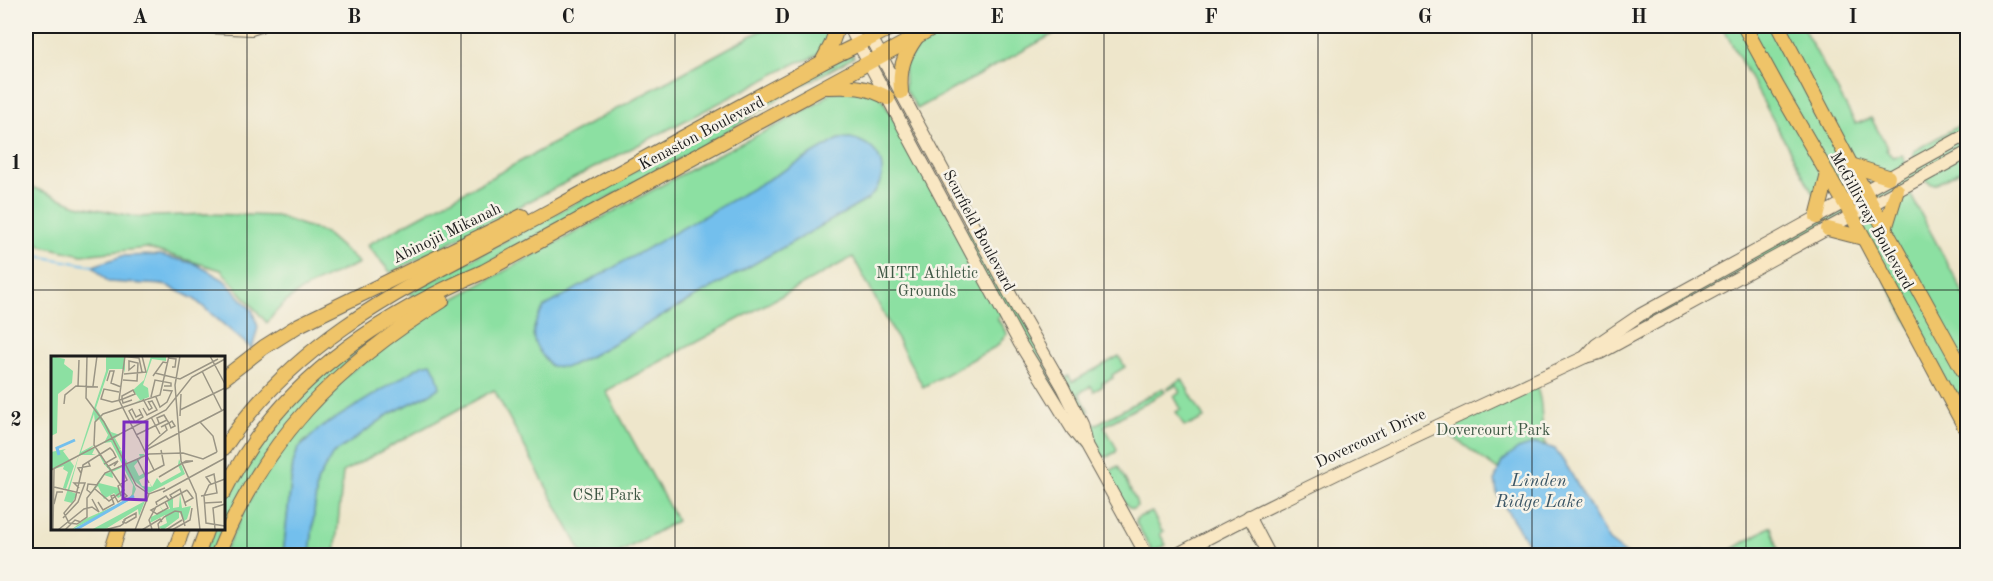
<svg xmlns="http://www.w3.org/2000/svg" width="1993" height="581" font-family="'Old Standard TT',serif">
  <rect width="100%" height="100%" fill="#f7f3e8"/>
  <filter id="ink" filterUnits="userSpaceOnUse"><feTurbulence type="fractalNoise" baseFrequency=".0167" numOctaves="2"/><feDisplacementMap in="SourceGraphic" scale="12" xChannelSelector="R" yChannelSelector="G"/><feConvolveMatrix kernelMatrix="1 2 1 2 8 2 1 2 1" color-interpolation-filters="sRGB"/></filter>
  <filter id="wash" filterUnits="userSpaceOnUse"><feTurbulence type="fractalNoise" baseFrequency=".008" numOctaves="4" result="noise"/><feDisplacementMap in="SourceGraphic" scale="24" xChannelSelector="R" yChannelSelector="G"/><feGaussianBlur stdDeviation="1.35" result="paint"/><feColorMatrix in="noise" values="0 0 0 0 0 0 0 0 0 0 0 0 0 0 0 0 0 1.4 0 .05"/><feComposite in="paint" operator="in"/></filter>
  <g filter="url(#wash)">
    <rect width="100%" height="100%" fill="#eee6cb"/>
    <!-- green -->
    <g fill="#8ce0a2" stroke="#547e5f" stroke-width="1.5" fill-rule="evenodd">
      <path d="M 769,26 L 835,26 C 825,45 822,59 798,62 L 391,273 L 367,245 Z"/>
      <polygon points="954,26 1068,26 917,109 905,88 904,64 918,46"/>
      <path d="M 1722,26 L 1802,26 L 1856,124 L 1871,118 L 1888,149 L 1886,150 L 1893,157 L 1902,155 L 1907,166 L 1913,163 L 1914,151 L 1967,121 L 1967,167 L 1936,184 L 1932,184 L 1920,178 L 1906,186 L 1967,300 L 1967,433 L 1852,217 L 1673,312 L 1589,350 L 1843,202 L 1828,175 L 1822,197 L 1814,195 ZM 1852,165 L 1887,178 L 1862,185 ZM 1865,190 L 1872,205 L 1852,216 L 1844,202 ZM 1897,191 L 1885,228 L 1872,205 Z"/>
      <polygon points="852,54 854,57 778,99 717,138 419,301 409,293 842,58"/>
      <path d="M 876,89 L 961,233 L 973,226 L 1032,334 L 1086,446 L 1002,314 L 997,318 L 1007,334 L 997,346 L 923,387 L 853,257 L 606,391 L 677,521 L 615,555 L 583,555 L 494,390 L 343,472 L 335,555 L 310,555 L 317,482 L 332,455 L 391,413 L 430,394 L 305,441 L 298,449 L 293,464 L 283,555 L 222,556 L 264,471 L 343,377 L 446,303 L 717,155 L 784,122 L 820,102 L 831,92 ZM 867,200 L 589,357 L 567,367 L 544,307 L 559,300 Z"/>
      <path d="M 26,182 L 29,186 L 77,205 L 136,217 L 207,214 L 277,216 L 325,233 L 359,263 C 321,281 292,288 267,323 L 221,270 L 147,248 L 82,255 L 42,246 L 26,233 Z"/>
      <polygon points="396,324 353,356 224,528 224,503 231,488 253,450 296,395 373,334"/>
      <polygon points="1119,356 1125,367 1112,375 1113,378 1102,383 1103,386 1094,391 1091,386 1079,393 1089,412 1084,417 1064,379 1069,376 1072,382"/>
      <polygon points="1182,379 1204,418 1190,425 1184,426 1176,412 1181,409 1174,396 1180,393 1177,385 1168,390 1167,388"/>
      <path d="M 1534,381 C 1545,401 1539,424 1546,445 L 1536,443 L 1502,462 L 1498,470 L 1438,426 Z"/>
      <polygon points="1163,388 1165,392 1104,426 1117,449 1116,452 1107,457 1101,456 1087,426 1093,423 1097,424"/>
      <path d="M 1118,466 L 1136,501 L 1137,506 L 1133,509 C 1123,507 1110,481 1110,471 Z"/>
      <path d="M 1152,512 L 1161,530 L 1164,531 L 1160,534 L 1166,545 L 1153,552 L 1136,523 L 1136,519 C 1140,515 1147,515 1152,512 Z"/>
      <polygon points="1771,526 1780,555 1722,555 1725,554"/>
      <polygon points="212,529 223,529 212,555 202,556"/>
    </g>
    <!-- water -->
    <g fill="#73bfed" stroke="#486e84" stroke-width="1.5">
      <path d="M 850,138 C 884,145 893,177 867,200 L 589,357 L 567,367 L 551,366 C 531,344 527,333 544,307 L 839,139 Z"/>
      <polygon points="160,255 196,264 224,280 252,310 258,327 252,349 194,299 166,285 108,282 93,266 122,256"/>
      <polygon points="431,363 437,375 440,387 430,394 391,413 332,455 317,482 310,555 283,555 293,464 298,449 320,428 422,365"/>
      <polygon points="1536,443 1555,449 1568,468 1609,541 1628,555 1535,555 1497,494 1495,479 1502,462 1518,449"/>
      <polygon points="1701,550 1714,552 1720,555 1679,555"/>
    </g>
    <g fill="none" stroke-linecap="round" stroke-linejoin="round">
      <!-- stream -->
      <polyline stroke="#73bfed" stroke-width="2" points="26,254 93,266"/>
    </g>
  </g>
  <g filter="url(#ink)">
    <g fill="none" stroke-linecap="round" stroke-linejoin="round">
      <!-- secondary casing -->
      <g stroke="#666359" stroke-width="14">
        <g id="secondary">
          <polyline points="188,26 251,29 260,26"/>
          <polyline points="849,26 1019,342 1073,430 1086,446 1147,556"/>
          <polyline points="865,26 1017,307 1063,387 1081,424 1086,445"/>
          <polyline points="1585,357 1596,345 1640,315 1968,134"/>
          <polyline points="1249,516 1270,556"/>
          <path d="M 1174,556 C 1308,484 1447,422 1585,357 L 1600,353 L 1968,152"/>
        </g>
      </g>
      <!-- primary casing -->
      <g stroke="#666359" stroke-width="16">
        <g id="primary">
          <polyline points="1744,26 1778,88 1852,216 1968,433"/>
          <polyline points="1778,26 1875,211 1968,379"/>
          <polyline points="822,62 831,45 838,26"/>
          <path d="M 827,87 C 852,86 866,86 888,98"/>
          <path d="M 901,92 C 899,70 903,56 916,38"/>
          <polyline points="1851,165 1888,177"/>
          <polyline points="1817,217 1828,174"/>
          <polyline points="1828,229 1863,238"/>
          <polyline points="1885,229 1897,190"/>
          <polyline points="224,378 264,347 299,325 522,216"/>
          <path d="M 224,448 C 302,328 429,277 550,211 C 640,161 730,111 821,63 C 846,50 870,39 894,26"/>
          <path d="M 224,492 C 277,385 375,317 483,272 L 936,26"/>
          <polyline points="110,556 119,528"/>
          <polyline points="173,556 183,528"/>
          <polyline points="197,556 207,528"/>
          <path d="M 217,556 C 263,440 337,365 442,301"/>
        </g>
      </g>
      <!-- secondary -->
      <use href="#secondary" stroke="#f9e7c3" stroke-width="12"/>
      <!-- primary -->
      <use href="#primary" stroke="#efc469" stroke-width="14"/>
    </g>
  </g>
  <!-- grid -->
  <path fill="none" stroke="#1c1c1c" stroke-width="1.5" stroke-opacity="0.55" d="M 247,26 L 247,556M 461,26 L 461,556M 675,26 L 675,556M 889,26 L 889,556M 1104,26 L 1104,556M 1318,26 L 1318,556M 1532,26 L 1532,556M 1746,26 L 1746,556M 26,290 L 1968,290"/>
  <g text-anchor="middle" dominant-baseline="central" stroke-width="5" stroke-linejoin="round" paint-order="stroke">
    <!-- street labels -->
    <g font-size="16" fill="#1c1c1c" stroke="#f7f3e8">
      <text transform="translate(702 134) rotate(-28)">Kenaston Boulevard</text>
      <text transform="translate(1871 221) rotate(61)">McGillivray Boulevard</text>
      <text transform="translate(978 231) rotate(62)">Scurfield Boulevard</text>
      <text transform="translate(447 234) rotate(-26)">Abinojii Mikanah</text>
      <text transform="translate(1371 439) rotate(-25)">Dovercourt Drive</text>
    </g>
    <!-- park labels -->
    <g font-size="16" fill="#3e5744" stroke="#f7f3e8">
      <text x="927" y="274">MITT Athletic<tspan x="927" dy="18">Grounds</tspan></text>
      <text x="1493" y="431">Dovercourt Park</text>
      <text x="607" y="496">CSE Park</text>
    </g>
    <!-- water labels -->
    <g font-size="18" font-style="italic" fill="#3a5565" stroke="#f7f3e8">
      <text x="1539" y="481">Linden<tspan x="1539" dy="21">Ridge Lake</tspan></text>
    </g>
  </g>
  <!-- overview -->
  <g transform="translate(51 356)">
    <rect width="174" height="174" fill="#eee6cb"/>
    <path d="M 0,0 L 14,3 L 13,8 L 22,15 L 21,27 L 7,38 L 6,77 L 0,80 ZM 55,0 L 74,0 L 74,17 L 73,13 L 58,13 L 45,52 L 60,76 L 69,79 L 64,82 L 70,93 L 66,95 L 70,94 L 77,108 L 89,101 L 88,98 L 94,98 L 83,110 L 88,120 L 93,117 L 97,126 L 94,121 L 88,124 L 91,130 L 100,131 L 99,127 L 101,131 L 106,122 L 110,127 L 130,116 L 127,109 L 128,103 L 134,118 L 98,137 L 80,122 L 85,133 L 81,143 L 20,174 L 34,163 L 77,144 L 81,138 L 82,129 L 72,111 L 61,116 L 62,122 L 53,119 L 48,127 L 68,132 L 69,141 L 71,130 L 71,140 L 67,142 L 63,137 L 53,143 L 47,130 L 39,138 L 51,120 L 54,117 L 60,116 L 53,108 L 46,95 L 61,114 L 72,110 L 60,86 L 53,87 L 57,79 L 48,63 L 44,66 L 43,58 L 30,96 L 43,89 L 38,94 L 44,92 L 41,98 L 45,99 L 28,99 L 18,135 L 26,138 L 21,147 L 13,145 L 55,15 ZM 100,0 L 115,0 L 115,5 L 101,3 L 92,29 L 97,32 L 98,41 L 83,47 L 89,44 L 82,34 L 93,24 ZM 15,93 L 12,95 L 23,110 L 15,133 L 12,132 L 17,116 L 12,113 L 13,110 L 0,114 L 0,96 ZM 129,138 L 131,152 L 140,150 L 136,163 L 133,165 L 128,155 L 128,162 L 112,174 L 108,171 L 116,167 L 114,159 L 99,167 L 100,161 L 112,155 L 108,149 L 112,154 L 119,153 L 116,145 L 122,142 L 122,152 L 128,151 ZM 94,145 L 88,160 L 87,153 L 53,174 L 40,174 Z" fill="#8ce0a2"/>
    <path fill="none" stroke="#73bfed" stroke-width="3" d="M 8,99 L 6,92 L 24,84M 24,174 L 83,140"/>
    <path fill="none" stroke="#9a9585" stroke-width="1.5" d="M 36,0 L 35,42 L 53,66 L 85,129 L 98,138 L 114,132M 69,0 L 88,2 L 91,16M 74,0 L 68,44 L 87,82M 129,0 L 124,29 L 130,105 L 145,138 L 149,174M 159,0 L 174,28M 118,2 L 125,3 L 124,11 L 121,11M 151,15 L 171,55M 104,17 L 129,23 L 167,3M 73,18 L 95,16 L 91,0M 102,20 L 112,6 L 117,7M 72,24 L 86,25 L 87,7 L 78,5 L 78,14 L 84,9M 56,25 L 59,15 L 63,15 L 60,27 L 70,31M 27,30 L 28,4M 42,30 L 46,0M 68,36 L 53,33 L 50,43 L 61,46 L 69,44 L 71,43 L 72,43 L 84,38 L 82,34 L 71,40 L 71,43 L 72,47 L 81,44M 100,41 L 104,24 L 120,27 L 120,30 L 113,30M 105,41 L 109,51 L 116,46 L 121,35 L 112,34M 92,43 L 98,54 L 101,52 L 97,45M 13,48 L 14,39 L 25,30 L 47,31M 92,52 L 96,59 L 106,54 L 101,45 L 98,46M 88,53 L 92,61 L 84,66 L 78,55 L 81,53 L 85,61 L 91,58M 129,54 L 174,32M 129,60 L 130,38M 100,61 L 109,78M 149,66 L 162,80 L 166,96M 108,67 L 106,62 L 113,59 L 116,64M 110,71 L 118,67 L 121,65 L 124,70 L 120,72 L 118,67 L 116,64M 85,79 L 116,64M 87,81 L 103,114M 96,91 L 116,74 L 114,69M 93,95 L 174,53M 86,103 L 98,127M 53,108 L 65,101 L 62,95M 56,111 L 67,105 L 63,110M 0,114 L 115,54 L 141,21 L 174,3M 30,117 L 27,112 L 39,110 L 37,105M 94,119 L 113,109 L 110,94M 108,121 L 135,105 L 142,105 L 132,107M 174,123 L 158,129 L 153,140 L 155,167 L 174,170M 3,131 L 29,137M 44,132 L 36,142 L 36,161 L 26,168 L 18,167 L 13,157 L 24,144 L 32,109 L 59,92 L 62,95M 43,133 L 54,117 L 98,98 L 132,97 L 152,103 L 166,96M 44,133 L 58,145 L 73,134 L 43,89 L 44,66 L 52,58 L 109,39 L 118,0M 112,136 L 174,102M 40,137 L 36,134 L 37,128 L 47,129M 70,140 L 67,130 L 76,124 L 72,115M 150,140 L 166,137 L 163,118 L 155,121 L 160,128M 121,142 L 119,139 L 129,133 L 135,150M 47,146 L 52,154 L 63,148 L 60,140 L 63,139 L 67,146 L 76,140 L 73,137M 133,147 L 142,142 L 136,134M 153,147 L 171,146M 3,148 L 6,136 L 12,136M 106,149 L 105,146 L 115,140 L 118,144M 104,152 L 100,154 L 106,158 L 117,152 L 114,146M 12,162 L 27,146 L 34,127 L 23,127 L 28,132M 101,173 L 98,164 L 105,151 L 136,134M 108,173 L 107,168 L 113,161 L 124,155 L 130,156 L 134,170M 164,173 L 162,152 L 174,148M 2,174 L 3,113M 7,174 L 33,153 L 41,151 L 48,156 L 41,143M 14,174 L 24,164 L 30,166M 53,174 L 69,170 L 72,168 L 73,166 L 73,164 L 74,164 L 74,163 L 85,157 L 85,161 L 75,167 L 74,167 L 73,166 L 71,166M 84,174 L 98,138M 91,174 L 109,163 L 111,166M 115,174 L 131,164M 121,174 L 139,164 L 141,152"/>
    <path fill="#7b2cbf" fill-opacity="0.15" stroke="#7b2cbf" stroke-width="3" d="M 73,66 L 96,66 L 95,144 L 72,143 Z"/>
    <rect width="174" height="174" fill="none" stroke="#1c1c1c" stroke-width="3"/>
  </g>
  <!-- margin -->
  <rect width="1993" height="581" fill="none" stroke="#f7f3e8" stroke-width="66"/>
  <rect x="33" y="33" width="1927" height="515" fill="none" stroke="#1c1c1c" stroke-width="2"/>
  <g font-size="20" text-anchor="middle" font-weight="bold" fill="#1c1c1c">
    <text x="140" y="23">A</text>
    <text x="354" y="23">B</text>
    <text x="568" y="23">C</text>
    <text x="782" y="23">D</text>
    <text x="997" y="23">E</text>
    <text x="1211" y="23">F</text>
    <text x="1425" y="23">G</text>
    <text x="1639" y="23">H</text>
    <text x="1853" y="23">I</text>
    <text x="16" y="169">1</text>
    <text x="16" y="426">2</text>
  </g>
</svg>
